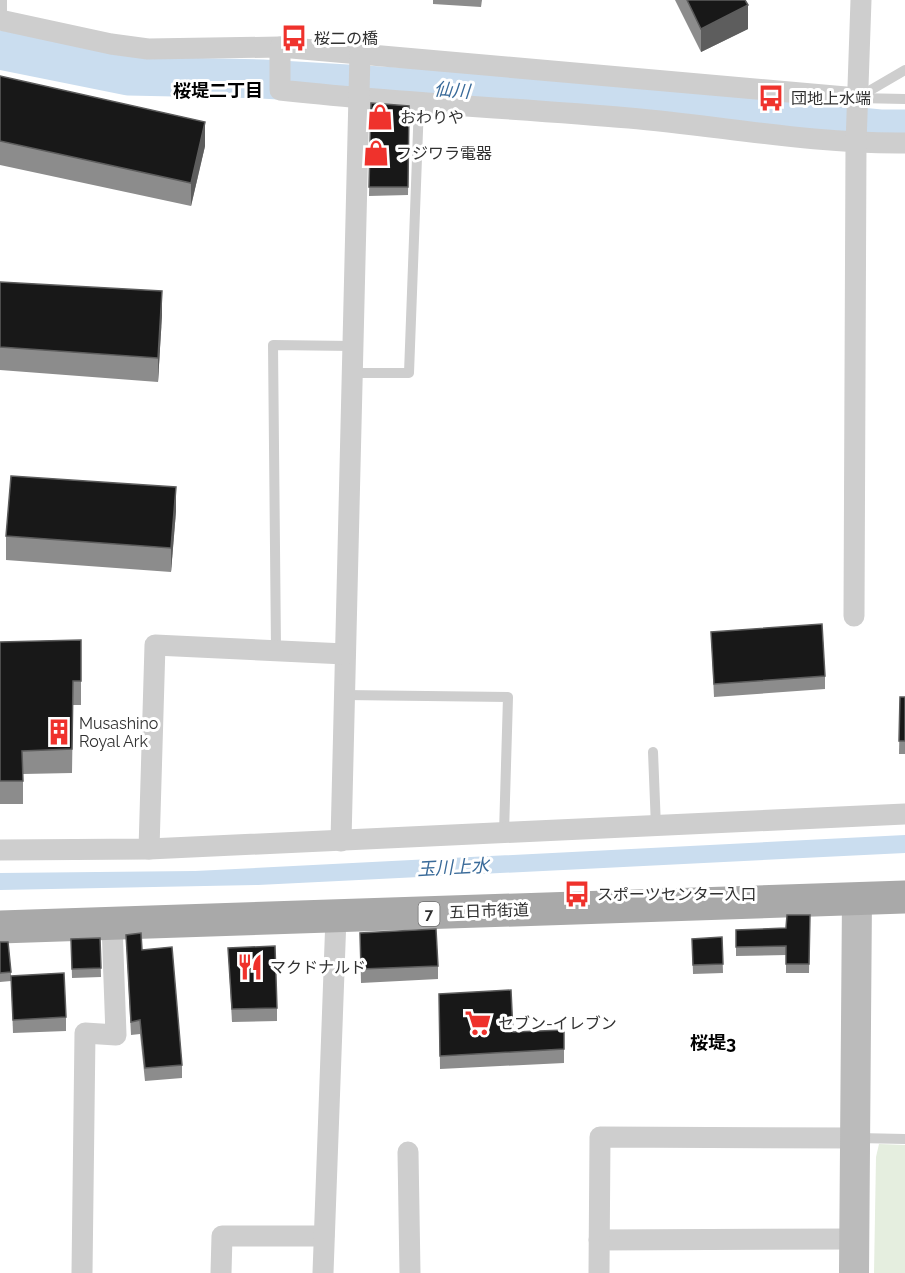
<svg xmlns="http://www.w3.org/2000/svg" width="905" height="1273" font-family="Raleway,'Noto Sans JP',sans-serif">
  <rect width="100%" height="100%" fill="#fff"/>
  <!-- green -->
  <polygon fill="#e5eedf" points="879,1144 905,1145 905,1273 874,1273 876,1157"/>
  <!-- water -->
  <polygon fill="#caddef" points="905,835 905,853 258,885 0,890 0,873 195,871"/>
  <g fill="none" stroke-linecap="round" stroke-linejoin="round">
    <!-- river -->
    <polyline stroke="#caddef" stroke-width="39" points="0,50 128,76 262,79 533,95 880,129 905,129"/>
    <!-- lane -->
    <g stroke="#cecece" stroke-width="10">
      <polyline points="2,21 2,0"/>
      <polyline points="857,98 905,70"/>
      <polyline points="857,98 905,99"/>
      <polyline points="351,373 409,373 419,104"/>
      <polyline points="276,649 273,345 352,346"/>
      <polyline points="345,695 508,697 504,833"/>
      <polyline points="653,752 656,827"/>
      <polyline points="858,1138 905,1139"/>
    </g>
    <!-- street -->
    <g stroke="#cecece" stroke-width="21">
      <polyline points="0,20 111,44 148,49 280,47 857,98"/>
      <path d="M 280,47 L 280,90 C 396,103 513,108 629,118 C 721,126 812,144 905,143"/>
      <polyline points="854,616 856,144 861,0"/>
      <polyline points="341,841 360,53"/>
      <polyline points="149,849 155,645 345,654"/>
      <polyline points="0,850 149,849 905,814"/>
      <polyline points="408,1152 410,1273"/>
      <polyline points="599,1240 854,1239"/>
      <polyline points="82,1273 85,1033 116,1035 112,924"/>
      <polyline points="221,1273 222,1236 324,1236"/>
      <polyline points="323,1273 336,917"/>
      <polyline points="599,1273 600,1137 855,1138"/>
    </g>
    <!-- secondary -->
    <polyline stroke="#bbb" stroke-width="30" points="854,1273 857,898"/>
    <!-- primary -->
    <polyline stroke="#a9a9a9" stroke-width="33" points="0,927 905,897"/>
  </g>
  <!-- wall -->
  <g fill="#8c8c8c">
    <polygon points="433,0 482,0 481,7 433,4"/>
    <polygon points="675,0 745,0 748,29 701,52"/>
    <polygon points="0,76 205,146 191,206 0,165"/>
    <polygon points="371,103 409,106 408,195 369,196"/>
    <polygon points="0,282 162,315 158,382 0,370"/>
    <polygon points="176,511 171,572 6,560 6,536"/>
    <polygon points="711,632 825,676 825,689 714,697"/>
    <polygon points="81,640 81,705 73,705 72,773 23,774 23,804 0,804 0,642"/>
    <polygon points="900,697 905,697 905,754 899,754"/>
    <polygon points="810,915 809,973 786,973 786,955 736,956 736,930 786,928"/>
    <polygon points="360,933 438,966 438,979 361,983"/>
    <polygon points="126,935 142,950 182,1065 182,1078 145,1081 140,1034 131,1035"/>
    <polygon points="722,937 723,973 693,974 692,939"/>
    <polygon points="100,938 101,977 72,978 71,939"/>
    <polygon points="0,942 11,972 11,981 0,982"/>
    <polygon points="228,948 277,1008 277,1021 232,1022"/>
    <polygon points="11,976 66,1017 66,1031 13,1033"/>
    <polygon points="439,994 513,1032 564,1049 564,1063 440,1069"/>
  </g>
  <!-- shaded-wall -->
  <g fill="#5d5d5d">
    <polygon points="748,5 748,29 701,52 701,29"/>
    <polygon points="205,122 205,146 191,206 191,183"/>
    <polygon points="162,291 162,315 158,382 158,358"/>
    <polygon points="176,487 176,511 171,572 171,548"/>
  </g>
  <!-- building -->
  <g fill="#181818" stroke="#5d5d5d" stroke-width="1.5">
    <polygon points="687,0 745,0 748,5 701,29"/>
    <polygon points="0,76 205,122 191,183 0,141"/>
    <polygon points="371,103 409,106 408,187 369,187"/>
    <polygon points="0,282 162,291 158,358 0,347"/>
    <polygon points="11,476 176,487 171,548 6,536"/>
    <polygon points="822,624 825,676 714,684 711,632"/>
    <polygon points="81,640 81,681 73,681 72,749 22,751 23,781 0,781 0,642"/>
    <polygon points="900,697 905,697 905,741 899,741"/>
    <polygon points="787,915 810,915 809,964 786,964 786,946 736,947 736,930 786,928"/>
    <polygon points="436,929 438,966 361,969 360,933"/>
    <polygon points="141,933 142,950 172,947 182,1065 145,1068 140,1020 131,1022 126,935"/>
    <polygon points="722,937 723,964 693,965 692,939"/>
    <polygon points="100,938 101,968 72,969 71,939"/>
    <polygon points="0,942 8,942 11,972 0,973"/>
    <polygon points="275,946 277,1008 232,1009 228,948"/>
    <polygon points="64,973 66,1017 13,1020 11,976"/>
    <polygon points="511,990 513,1032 564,1030 564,1049 440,1056 439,994"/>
  </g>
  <!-- icons -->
  <defs>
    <g id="bus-bare" transform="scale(2.07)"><path d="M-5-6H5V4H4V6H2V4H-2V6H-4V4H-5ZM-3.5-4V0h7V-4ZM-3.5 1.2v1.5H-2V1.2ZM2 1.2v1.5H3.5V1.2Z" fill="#ef322c" stroke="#fff" stroke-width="2.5" paint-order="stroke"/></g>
    <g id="shop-bare" transform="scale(2.07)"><path d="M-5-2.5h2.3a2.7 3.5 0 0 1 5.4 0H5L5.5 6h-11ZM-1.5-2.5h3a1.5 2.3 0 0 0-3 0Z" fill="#ef322c" stroke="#fff" stroke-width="2.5" paint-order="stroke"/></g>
    <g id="building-bare" transform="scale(2.07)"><path d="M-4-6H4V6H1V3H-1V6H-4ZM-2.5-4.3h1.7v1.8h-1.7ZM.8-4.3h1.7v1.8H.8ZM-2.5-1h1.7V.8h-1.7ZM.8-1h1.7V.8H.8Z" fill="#ef322c" stroke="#fff" stroke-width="2.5" paint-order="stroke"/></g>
    <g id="restaurant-bare" transform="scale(2.07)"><path d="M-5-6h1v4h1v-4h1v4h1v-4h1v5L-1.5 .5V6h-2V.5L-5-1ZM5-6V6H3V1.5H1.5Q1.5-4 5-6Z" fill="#ef322c" stroke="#fff" stroke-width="2.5" paint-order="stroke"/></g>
    <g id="supermarket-bare" transform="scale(2.07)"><path d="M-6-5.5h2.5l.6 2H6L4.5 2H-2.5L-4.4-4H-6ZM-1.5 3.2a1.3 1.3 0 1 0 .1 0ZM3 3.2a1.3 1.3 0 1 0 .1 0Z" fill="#ef322c" stroke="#fff" stroke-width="2.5" paint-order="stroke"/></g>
  </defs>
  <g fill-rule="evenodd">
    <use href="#bus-bare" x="294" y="38"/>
    <use href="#bus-bare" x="771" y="98"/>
    <use href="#shop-bare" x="380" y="117"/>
    <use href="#shop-bare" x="376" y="153"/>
    <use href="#building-bare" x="59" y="732"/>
    <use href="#bus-bare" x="577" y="894"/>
    <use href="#restaurant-bare" x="250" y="967"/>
    <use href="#supermarket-bare" x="478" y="1023"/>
  </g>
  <g text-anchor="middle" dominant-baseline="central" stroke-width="6" stroke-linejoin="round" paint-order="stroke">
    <!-- shield labels -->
    <rect fill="#fff" stroke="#6f6f6f" stroke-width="1.5" x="418.5" y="902" width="21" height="24" rx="4.5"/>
    <g font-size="15" font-weight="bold" fill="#313131">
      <text x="429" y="914">7</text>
    </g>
    <!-- poi labels -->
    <g font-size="16" fill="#313131" stroke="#fff" text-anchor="start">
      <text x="314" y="38">桜二の橋</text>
      <text x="791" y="98">団地上水端</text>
      <text x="400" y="117">おわりや</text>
      <text x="396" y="153">フジワラ電器</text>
      <text x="79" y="723">Musashino<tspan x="79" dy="18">Royal Ark</tspan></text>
      <text x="597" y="894">スポーツセンター入口</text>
      <text x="270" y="967">マクドナルド</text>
      <text x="498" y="1023">セブン-イレブン</text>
    </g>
    <!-- street labels -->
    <g font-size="16" fill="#313131" stroke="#fff">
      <text transform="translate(489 911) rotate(-2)">五日市街道</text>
    </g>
    <!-- neighbourhood labels -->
    <g font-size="18" font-weight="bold" fill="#000" stroke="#fff">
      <text x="218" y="90">桜堤二丁目</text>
      <text x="713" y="1042">桜堤3</text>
    </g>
    <!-- water labels -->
    <g font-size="18" font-style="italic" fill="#396a99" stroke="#fff">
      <text transform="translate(452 90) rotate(4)">仙川</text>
      <text transform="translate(453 867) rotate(-3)">玉川上水</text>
    </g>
  </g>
</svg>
